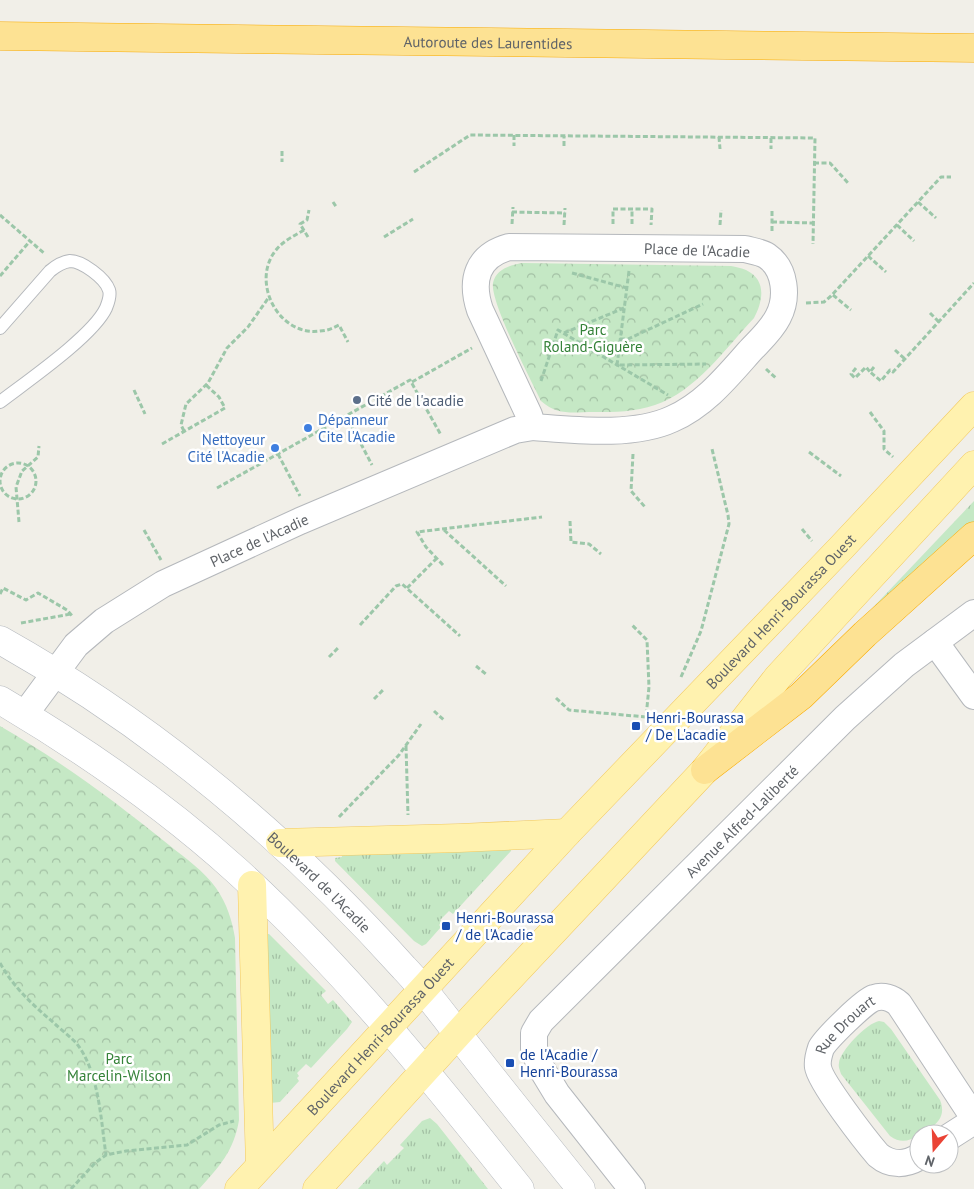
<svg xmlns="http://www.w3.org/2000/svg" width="974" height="1189" font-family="'PT Sans',sans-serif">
  <defs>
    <pattern id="grass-tufts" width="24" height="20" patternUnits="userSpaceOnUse" patternTransform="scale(1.25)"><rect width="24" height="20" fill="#c5e8c5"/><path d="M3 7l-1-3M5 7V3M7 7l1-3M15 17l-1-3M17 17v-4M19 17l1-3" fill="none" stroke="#a3c0a4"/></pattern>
    <pattern id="park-crowns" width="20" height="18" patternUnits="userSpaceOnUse" patternTransform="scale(1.25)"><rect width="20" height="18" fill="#c5e8c5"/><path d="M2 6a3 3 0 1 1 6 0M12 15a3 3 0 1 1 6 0" fill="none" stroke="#a3c0a4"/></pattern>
  </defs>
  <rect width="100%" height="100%" fill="#f1efe8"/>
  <!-- grass -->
  <g fill="url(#grass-tufts)">
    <polygon points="974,501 974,525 844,638"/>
    <polygon points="511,849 511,851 453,914 449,911 440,920 442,922 439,925 441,927 426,944 422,946 414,941 335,861 335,858 342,857 341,851"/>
    <polygon points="266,934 269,934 326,991 321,995 328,1004 333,1000 352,1022 347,1029 311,1068 306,1064 297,1073 299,1076 297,1078 299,1081 280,1102 270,1103"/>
    <path d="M 879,1021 L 884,1022 L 891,1029 L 940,1100 C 948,1120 932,1127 919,1135 C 909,1141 901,1144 890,1136 L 841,1074 C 840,1070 838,1067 839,1063 C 840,1051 867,1023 879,1021 Z"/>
    <polygon points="430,1118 437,1124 488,1189 358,1189 384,1161 387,1165 404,1148 400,1145 422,1121"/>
  </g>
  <!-- park -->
  <g fill="url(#park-crowns)">
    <path d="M 522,263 L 731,266 C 736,267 742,268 746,270 C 767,280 763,301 754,318 C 726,348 695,392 655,405 C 635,412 615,412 594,412 C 573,412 558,416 541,401 C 531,380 490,302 493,283 C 496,269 510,265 522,263 Z"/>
    <path d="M 0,726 C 59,760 116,802 169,845 C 185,858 204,871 216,888 C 227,904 232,920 235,938 L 239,1120 C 234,1151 219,1167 199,1189 L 0,1189 Z"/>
  </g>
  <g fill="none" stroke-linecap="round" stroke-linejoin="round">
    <!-- service casing -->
    <g stroke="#b5b8bc" stroke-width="14">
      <path id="service" d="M 0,328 L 50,271 C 56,266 62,262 70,261 C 82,261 105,278 109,290 C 111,296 108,303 106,308 C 93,336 26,382 0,402"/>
    </g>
    <!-- minor casing -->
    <g stroke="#b5b8bc" stroke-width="28">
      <g id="minor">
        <path d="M 509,247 L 745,249 C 752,251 761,252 767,256 C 786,269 788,298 778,317 C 771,331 759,341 749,352 C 726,378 704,405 672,419 C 633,437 575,430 533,427 L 529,415 L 480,310 C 470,280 477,256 509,247 Z"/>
        <polyline points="935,642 974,696"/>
        <path id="s1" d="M 25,714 L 76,645 L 104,621 L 163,584 L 300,521 L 515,430 L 533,427"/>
        <polyline points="949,1137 974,1121"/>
        <path id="s2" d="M 919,1157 C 905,1165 891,1166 878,1155 C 866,1141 820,1082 818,1067 C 817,1061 819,1054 821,1048 C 826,1039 864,1001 874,998 C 883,995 892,998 899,1004 L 974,1118"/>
        <path id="s3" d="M 632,1189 L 557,1094 L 540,1066 L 534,1049 L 534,1033 L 541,1021 L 555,1007 L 845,718 L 904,665 L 974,613"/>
      </g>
    </g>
    <!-- secondary casing -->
    <g stroke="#b6babf" stroke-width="29">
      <g id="secondary">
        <path id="s4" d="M 0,640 C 152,725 288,839 404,968 C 430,995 452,1027 475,1056 C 510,1101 546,1145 581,1189"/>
        <path d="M 0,700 C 83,749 164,805 236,870 C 342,966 431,1077 520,1189"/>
      </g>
    </g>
    <!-- primary casing -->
    <g stroke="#f2c960" stroke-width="29">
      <g id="primary">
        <polyline points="280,843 459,838 567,833"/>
        <polyline points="252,885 260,1166"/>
        <path id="s5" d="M 239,1189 L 567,833 L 841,548 L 974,406"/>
        <polyline points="317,1189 474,1016 705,770 778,677 974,465"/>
      </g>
    </g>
    <!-- motorway casing -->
    <g stroke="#f9ab00" stroke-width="29">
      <g id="motorway">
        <path id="s6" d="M 0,36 L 974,48"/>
        <polyline points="705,770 801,696 865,634 974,536"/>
      </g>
    </g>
    <!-- path -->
    <g stroke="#9cc7a9" stroke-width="3" stroke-dasharray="5 2.5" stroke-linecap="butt">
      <polyline points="514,135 514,146"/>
      <polyline points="719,137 720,149"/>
      <polyline points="771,138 771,149"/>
      <polyline points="564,146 564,136"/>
      <polyline points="282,151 282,162"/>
      <polyline points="814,163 830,163 849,184"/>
      <polyline points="414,172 470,135 815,138 813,244"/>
      <polyline points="333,202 337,208"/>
      <polyline points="918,202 936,218"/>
      <polyline points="512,212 565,213"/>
      <polyline points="0,215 45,254"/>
      <polyline points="772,222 814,223"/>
      <polyline points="512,224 513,207"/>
      <polyline points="613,224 613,209 652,209 651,225"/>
      <polyline points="632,224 632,209"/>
      <polyline points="564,225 565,208"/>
      <polyline points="720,225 721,210"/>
      <polyline points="897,225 914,241"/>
      <path d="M 304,230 C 294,236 283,241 276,250 C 250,282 279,337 320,331 C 327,331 333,328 339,325 L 348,342"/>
      <polyline points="772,231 772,211"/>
      <polyline points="308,237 300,224 307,220 309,210"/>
      <polyline points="384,237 413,219"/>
      <polyline points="868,256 886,272"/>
      <polyline points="629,271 617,365 706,364"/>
      <polyline points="572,273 627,288"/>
      <polyline points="0,276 30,241"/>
      <polyline points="833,295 851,310"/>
      <polyline points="806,303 824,302 831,296 941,177 951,177"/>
      <polyline points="930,313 939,322"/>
      <polyline points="564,333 624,308"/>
      <polyline points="620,339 628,339 703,304"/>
      <polyline points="895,350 905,359"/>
      <polyline points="874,367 870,372 881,381 890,370 893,372 974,283"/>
      <polyline points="856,368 851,374 855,378 866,367 870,372"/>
      <polyline points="766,369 777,379"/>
      <polyline points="541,381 558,330 668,395"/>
      <polyline points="412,382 472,348"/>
      <polyline points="134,390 145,414"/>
      <polyline points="870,412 884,431 884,449 893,457"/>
      <polyline points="347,417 372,465"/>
      <polyline points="184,431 181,425 186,404 208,383 227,348 248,327 269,297"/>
      <polyline points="162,444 225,408 219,397 206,385"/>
      <polyline points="809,452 841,476"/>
      <polyline points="278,454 300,496"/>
      <polyline points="633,454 631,491 645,507"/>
      <circle cx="18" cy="481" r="18"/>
      <polyline points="217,488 410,380 441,435"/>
      <polyline points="570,521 571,542 589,544 601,554"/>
      <polyline points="19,522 16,487 22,471 38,457 39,446"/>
      <polyline points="802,529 812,541"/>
      <polyline points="144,530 161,560"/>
      <polyline points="444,530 506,586"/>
      <polyline points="443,565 426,547 417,532 542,517"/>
      <polyline points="407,588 436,559"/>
      <polyline points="0,594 3,588 26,600 38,593 67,610 73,617"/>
      <polyline points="21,623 71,614"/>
      <polyline points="360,625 396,586 402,584 460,636"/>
      <polyline points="329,657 338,648"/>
      <polyline points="476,666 487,675"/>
      <polyline points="681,677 701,631 729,524 728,515 712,449"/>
      <polyline points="556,698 569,710 646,717 649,687 647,640 632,625"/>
      <polyline points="374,699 383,690"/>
      <polyline points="434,711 445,721"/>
      <polyline points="406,746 408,815"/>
      <polyline points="339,817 399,755 421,724"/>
      <path d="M 0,963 C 14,988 33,1005 54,1023 C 61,1030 70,1036 77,1044 C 99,1072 101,1121 106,1155"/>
      <polyline points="71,1189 95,1163 106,1155 126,1151 187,1145 219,1125 234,1121"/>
    </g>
    <!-- service -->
    <use href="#service" stroke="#fff" stroke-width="12"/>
    <!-- minor -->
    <use href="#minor" stroke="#fff" stroke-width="26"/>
    <!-- secondary -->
    <use href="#secondary" stroke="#fff" stroke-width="28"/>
    <!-- primary -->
    <use href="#primary" stroke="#fff2af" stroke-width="28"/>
    <!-- motorway -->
    <use href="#motorway" stroke="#fde293" stroke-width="28"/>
  </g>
  <!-- markers -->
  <circle fill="#5c6f8a" stroke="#fff" stroke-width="2" cx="357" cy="400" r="5"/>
  <g fill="#3f7fe0" stroke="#fff" stroke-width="2">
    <circle cx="308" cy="428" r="5"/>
    <circle cx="275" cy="448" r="5"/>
  </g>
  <g fill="#1a4fb4" stroke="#fff" stroke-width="2">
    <rect x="631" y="721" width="10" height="10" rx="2.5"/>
    <rect x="441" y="921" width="10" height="10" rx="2.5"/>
    <rect x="505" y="1058" width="10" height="10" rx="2.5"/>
  </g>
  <g text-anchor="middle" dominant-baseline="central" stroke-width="5" stroke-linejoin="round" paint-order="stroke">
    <!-- street labels -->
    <g font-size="15" fill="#5f6368" stroke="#fff">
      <text stroke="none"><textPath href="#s6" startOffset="488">Autoroute des Laurentides</textPath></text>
      <text transform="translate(697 250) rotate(2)">Place de l'Acadie</text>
      <text stroke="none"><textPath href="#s1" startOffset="298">Place de l'Acadie</textPath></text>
      <text stroke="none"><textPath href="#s5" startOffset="792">Boulevard Henri-Bourassa Ouest</textPath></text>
      <text stroke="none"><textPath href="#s3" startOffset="485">Avenue Alfred-Laliberté</textPath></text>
      <text stroke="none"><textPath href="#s4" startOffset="402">Boulevard de l'Acadie</textPath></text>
      <text stroke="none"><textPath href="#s2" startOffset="204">Rue Drouart</textPath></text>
      <text stroke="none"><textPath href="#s5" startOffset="208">Boulevard Henri-Bourassa Ouest</textPath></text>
    </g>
    <!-- park labels -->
    <g font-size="15" fill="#348238" stroke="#fff">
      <text x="593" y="329">Parc<tspan x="593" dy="17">Roland-Giguère</tspan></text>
      <text x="119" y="1058">Parc<tspan x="119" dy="17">Marcelin-Wilson</tspan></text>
    </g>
    <!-- service labels -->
    <g font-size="15" fill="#4e5e75" stroke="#fff" text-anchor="start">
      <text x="367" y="400">Cité de l'acadie</text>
    </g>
    <!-- shop labels -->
    <g font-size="15" fill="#366cbe" stroke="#fff" text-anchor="start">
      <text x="318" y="419">Dépanneur<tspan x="318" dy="17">Cite l'Acadie</tspan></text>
      <text x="265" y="439" text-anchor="end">Nettoyeur<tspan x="265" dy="17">Cité l'Acadie</tspan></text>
    </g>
    <!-- transit labels -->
    <g font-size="15" fill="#164399" stroke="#fff" text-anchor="start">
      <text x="646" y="717">Henri-Bourassa<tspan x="646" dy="17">/ De L'acadie</tspan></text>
      <text x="456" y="917">Henri-Bourassa<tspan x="456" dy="17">/ de l'Acadie</tspan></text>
      <text x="520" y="1054">de l'Acadie /<tspan x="520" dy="17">Henri-Bourassa</tspan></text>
    </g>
  </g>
  <!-- north arrow -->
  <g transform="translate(934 1149) rotate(199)"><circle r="24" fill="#ffffff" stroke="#bfc1c3"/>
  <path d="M0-4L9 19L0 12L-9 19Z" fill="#ea4335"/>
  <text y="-8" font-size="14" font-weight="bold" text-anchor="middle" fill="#5f6368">N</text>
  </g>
</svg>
